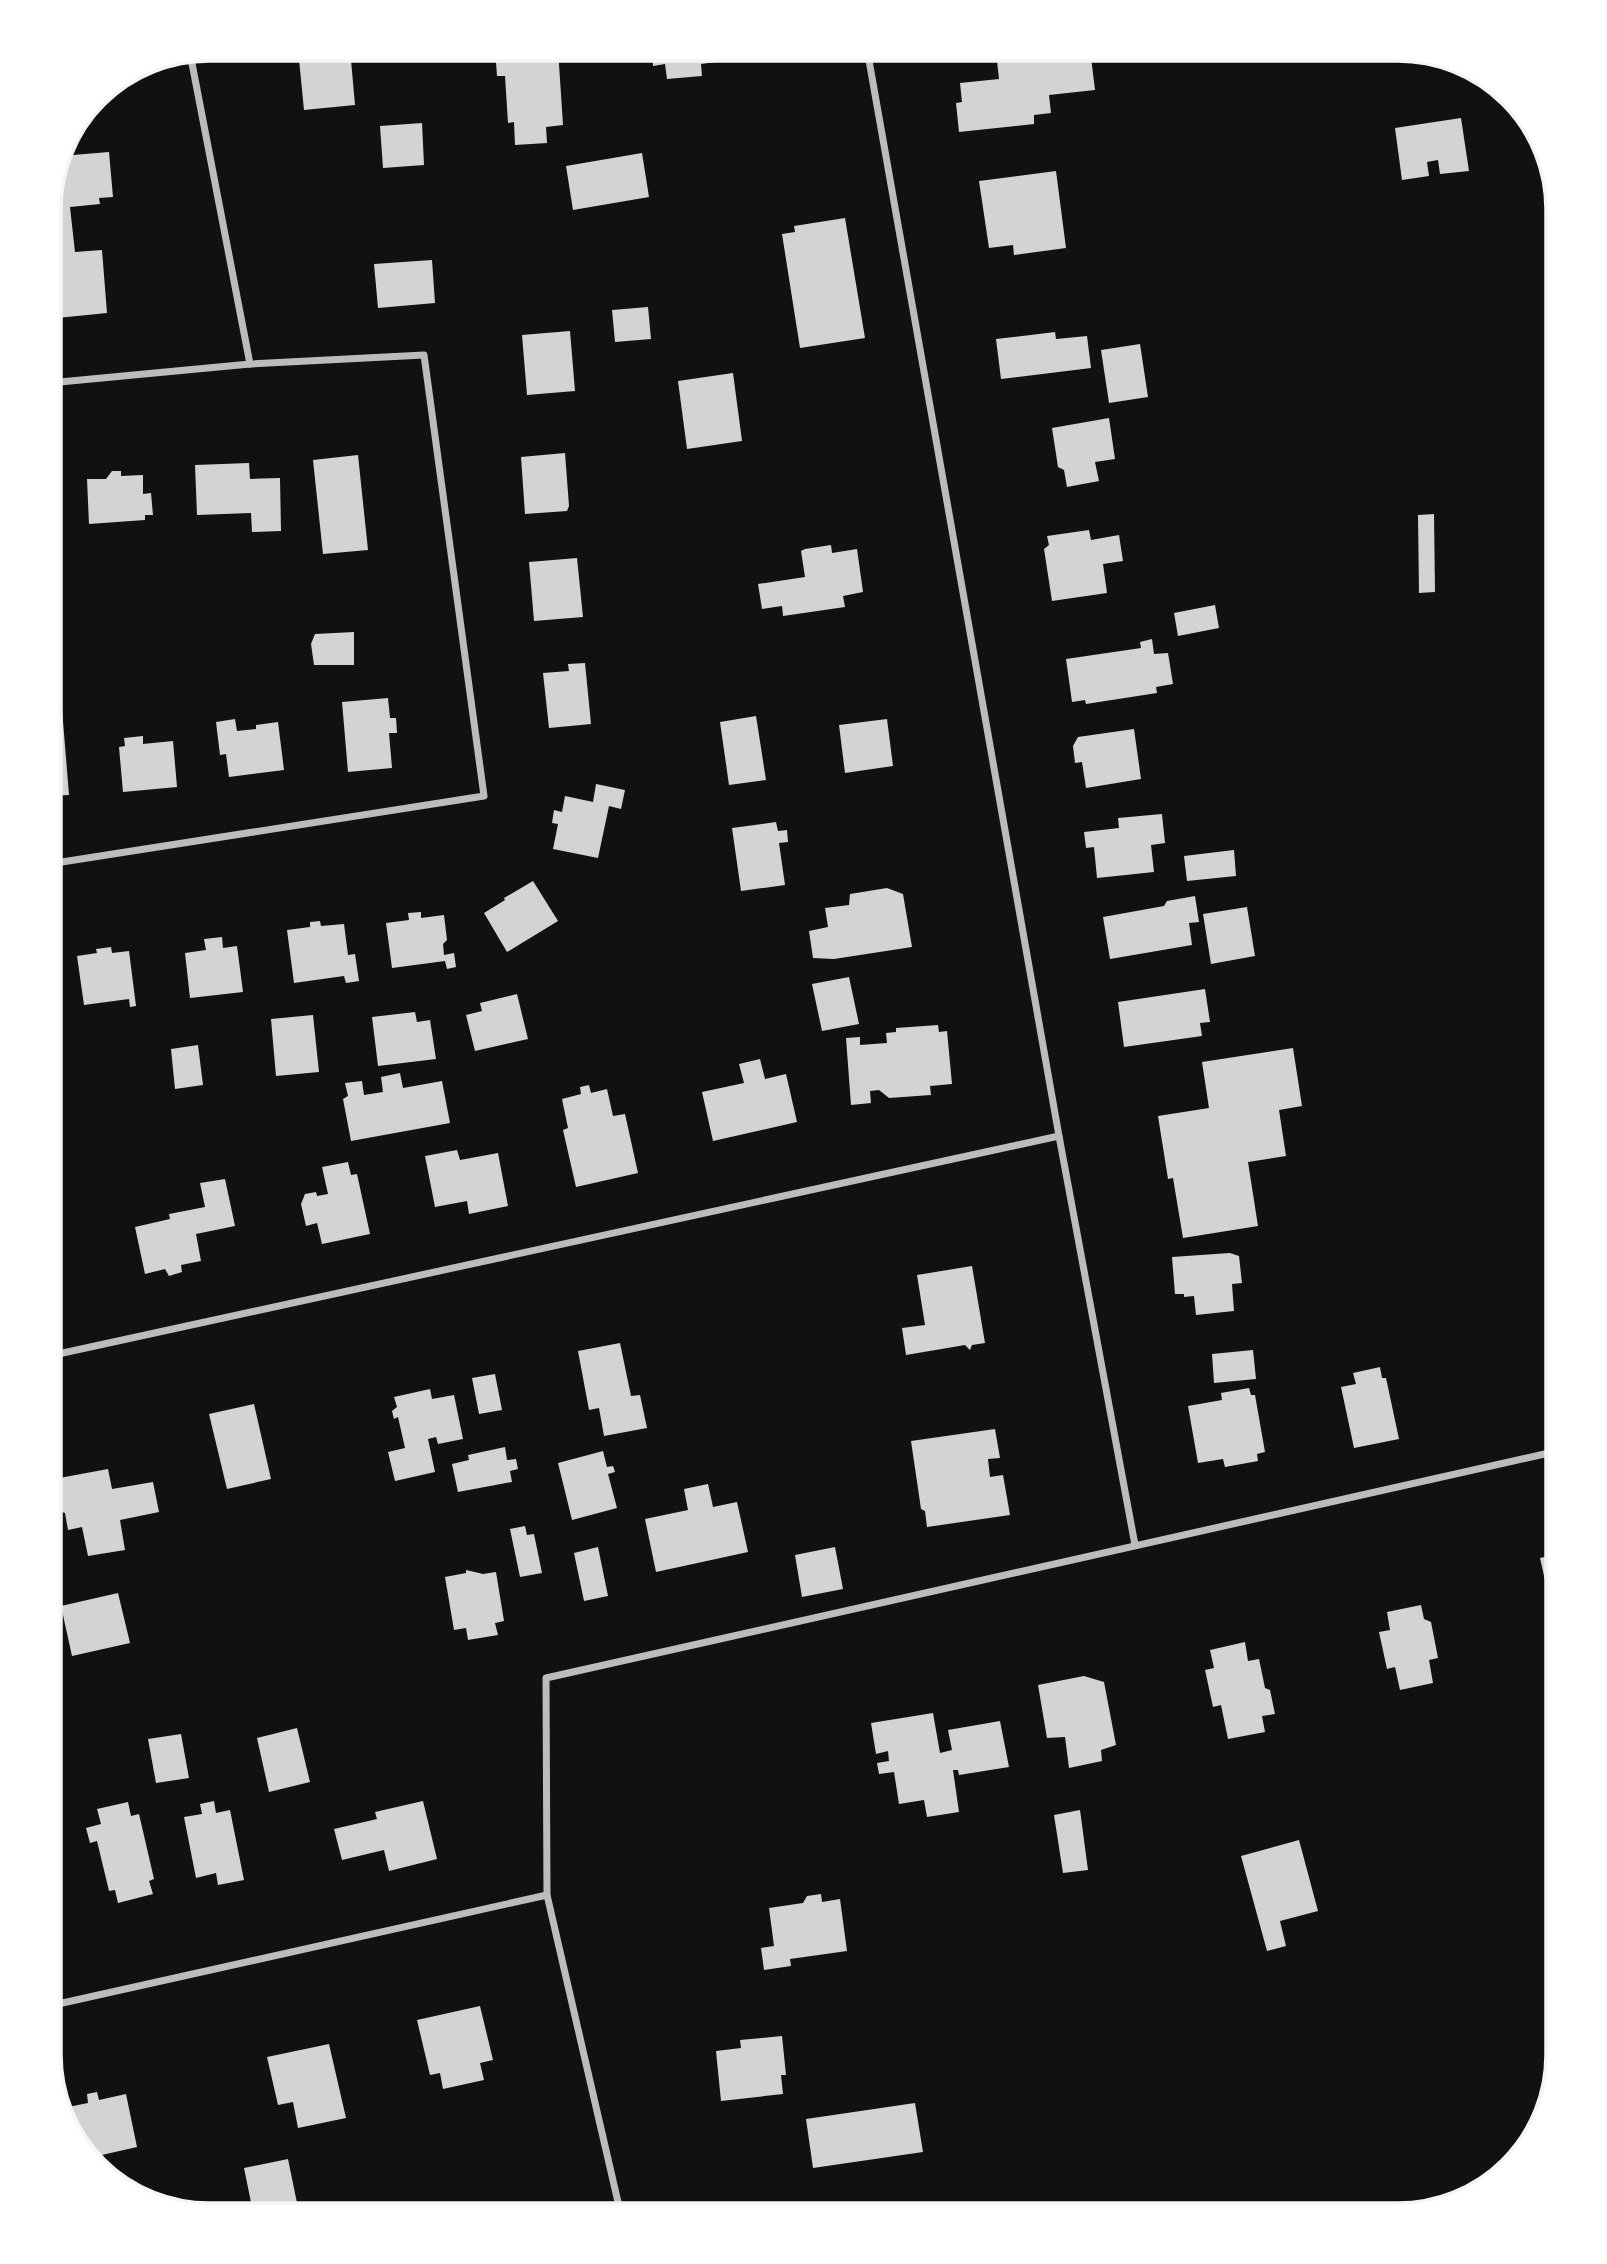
<svg xmlns="http://www.w3.org/2000/svg" width="1607" height="2264" font-family="'IBM Plex Sans',sans-serif">
  <rect width="100%" height="100%" fill="#111"/>
  <!-- building -->
  <g fill="#d3d3d3">
    <polygon points="298,49 350,49 355,105 304,110"/>
    <polygon points="495,49 558,49 563,125 546,127 547,143 515,145 514,122 508,123 505,76 497,76"/>
    <polygon points="652,49 722,49 724,61 701,64 702,76 667,79 665,64 653,66"/>
    <polygon points="1025,49 1090,49 1095,90 1049,95 1051,113 1034,115 1034,124 959,132 956,103 962,102 960,83 999,79 996,52"/>
    <polygon points="1461,118 1469,171 1440,174 1438,160 1427,162 1429,176 1402,180 1395,128"/>
    <polygon points="422,123 424,165 383,168 380,126"/>
    <polygon points="109,152 113,197 99,198 100,204 70,207 75,252 102,250 107,313 57,318 52,262 49,263 49,199 61,156"/>
    <polygon points="642,153 649,197 573,210 566,166"/>
    <polygon points="1056,171 1066,248 1014,255 1013,245 989,248 979,181"/>
    <polygon points="845,218 865,338 800,348 782,234 795,232 794,226"/>
    <polygon points="432,260 435,303 378,308 374,264"/>
    <polygon points="648,307 651,339 615,342 612,310"/>
    <polygon points="570,331 575,391 527,395 522,335"/>
    <polygon points="1055,332 1056,339 1087,336 1091,368 1001,379 996,339"/>
    <polygon points="1140,344 1148,397 1109,403 1101,350"/>
    <polygon points="733,373 742,441 687,449 678,381"/>
    <polygon points="1109,418 1115,459 1095,462 1099,481 1067,487 1064,470 1058,467 1052,428"/>
    <polygon points="565,453 569,506 567,511 525,514 521,457"/>
    <polygon points="358,455 368,550 323,554 313,460"/>
    <polygon points="249,463 250,479 280,478 281,531 252,532 251,513 197,515 195,465"/>
    <polygon points="112,471 121,471 121,476 143,475 143,494 151,493 153,515 145,515 145,520 89,524 87,479 106,479"/>
    <polygon points="1434,514 1435,592 1419,593 1418,515"/>
    <polygon points="49,519 51,519 55,569 49,569"/>
    <polygon points="1089,530 1091,540 1119,535 1123,561 1103,564 1107,593 1052,601 1044,549 1049,545 1047,536"/>
    <polygon points="831,545 832,553 857,549 863,592 843,596 845,607 783,616 782,606 762,609 758,584 805,577 801,551 805,549"/>
    <polygon points="577,558 583,617 534,621 529,562"/>
    <polygon points="1215,605 1219,628 1178,636 1174,613"/>
    <polygon points="354,632 354,665 314,665 311,644 315,634"/>
    <polygon points="1152,639 1154,654 1168,653 1173,684 1156,687 1157,693 1086,704 1085,700 1072,702 1066,659 1141,648 1140,642"/>
    <polygon points="585,663 591,724 549,728 543,673 569,671 568,664"/>
    <polygon points="388,698 390,718 396,718 397,733 389,733 392,768 348,772 342,702"/>
    <polygon points="62,709 69,795 49,796 49,710"/>
    <polygon points="756,716 766,780 729,785 720,722"/>
    <polygon points="235,719 237,731 256,729 256,725 278,722 284,770 229,777 226,754 220,755 216,722"/>
    <polygon points="887,719 893,766 845,773 839,725"/>
    <polygon points="1134,729 1141,779 1086,788 1082,762 1075,763 1073,746 1078,737"/>
    <polygon points="143,736 143,744 173,741 177,787 123,792 119,747 125,746 124,738"/>
    <polygon points="596,784 625,790 621,809 609,806 598,858 553,849 558,824 552,823 554,810 562,812 565,796 593,802"/>
    <polygon points="1162,814 1165,843 1151,845 1154,872 1097,878 1094,847 1086,848 1084,832 1119,828 1118,818"/>
    <polygon points="776,822 778,831 787,830 788,842 779,843 785,885 741,891 732,828"/>
    <polygon points="1234,850 1236,876 1187,881 1184,856"/>
    <polygon points="533,881 558,921 507,952 484,913 505,900 504,898"/>
    <polygon points="887,888 903,894 912,947 834,959 813,958 809,931 828,927 825,908 849,905 850,894"/>
    <polygon points="1195,896 1199,922 1189,923 1192,945 1110,959 1103,917 1164,906 1167,901"/>
    <polygon points="1247,907 1255,956 1211,964 1203,914"/>
    <polygon points="421,912 421,918 444,915 447,940 443,944 444,955 454,953 456,967 447,969 445,961 392,968 386,923 409,920 408,913"/>
    <polygon points="320,921 321,926 344,924 348,955 355,954 359,981 346,983 344,976 294,983 287,930 310,927 310,922"/>
    <polygon points="222,937 223,948 237,946 243,992 190,998 185,953 206,950 204,939"/>
    <polygon points="111,947 112,953 129,951 136,1006 130,1007 129,999 84,1005 77,956 97,953 96,949"/>
    <polygon points="849,977 859,1024 822,1031 812,984"/>
    <polygon points="1205,989 1210,1022 1200,1023 1202,1036 1124,1047 1118,1002"/>
    <polygon points="517,994 528,1039 475,1051 466,1015 482,1011 480,1003"/>
    <polygon points="415,1012 417,1022 430,1020 436,1059 378,1066 372,1017"/>
    <polygon points="313,1015 319,1072 276,1076 271,1019"/>
    <polygon points="938,1025 939,1032 947,1031 952,1084 930,1086 931,1095 889,1098 879,1090 870,1091 871,1103 851,1105 846,1038 860,1037 860,1045 887,1043 886,1033 896,1032 896,1028"/>
    <polygon points="198,1045 203,1085 175,1089 171,1049"/>
    <polygon points="1293,1048 1302,1106 1279,1110 1286,1156 1248,1162 1258,1226 1183,1238 1173,1178 1168,1179 1158,1116 1209,1108 1202,1062"/>
    <polygon points="760,1059 765,1079 786,1074 797,1122 713,1141 702,1092 744,1083 739,1064"/>
    <polygon points="400,1073 403,1088 442,1081 450,1123 351,1141 343,1099 348,1096 345,1083 362,1081 364,1095 383,1092 381,1077"/>
    <polygon points="589,1085 591,1093 607,1089 613,1116 625,1114 638,1173 576,1187 563,1130 568,1128 562,1099 581,1094 580,1087"/>
    <polygon points="457,1150 460,1160 498,1153 508,1206 469,1214 467,1201 435,1207 425,1156"/>
    <polygon points="348,1162 351,1175 357,1174 370,1234 322,1244 317,1223 306,1226 301,1204 305,1194 316,1192 317,1196 328,1194 322,1167"/>
    <polygon points="225,1179 235,1226 196,1234 201,1261 181,1265 182,1272 169,1276 165,1269 145,1274 135,1227 170,1219 169,1214 205,1207 200,1183"/>
    <polygon points="1230,1253 1239,1256 1242,1283 1232,1284 1234,1311 1196,1315 1194,1296 1184,1297 1184,1294 1175,1294 1172,1257"/>
    <polygon points="972,1266 985,1343 972,1345 970,1350 965,1345 906,1355 902,1328 925,1325 917,1275"/>
    <polygon points="620,1343 631,1396 640,1395 647,1428 604,1436 599,1408 589,1410 578,1351"/>
    <polygon points="1253,1350 1256,1379 1214,1383 1212,1354"/>
    <polygon points="1380,1367 1382,1378 1386,1378 1399,1439 1354,1448 1341,1387 1356,1384 1353,1373"/>
    <polygon points="495,1374 502,1410 479,1414 472,1378"/>
    <polygon points="1249,1388 1251,1395 1255,1395 1265,1452 1257,1454 1258,1461 1225,1467 1223,1459 1198,1463 1188,1406 1222,1400 1221,1393"/>
    <polygon points="430,1389 432,1399 454,1395 463,1439 438,1444 436,1437 428,1439 435,1472 395,1481 388,1452 405,1448 398,1417 394,1419 392,1411 397,1407 394,1397"/>
    <polygon points="254,1404 271,1479 227,1489 209,1414"/>
    <polygon points="995,1429 1000,1458 988,1459 990,1477 1003,1475 1010,1515 927,1527 925,1511 921,1509 911,1441"/>
    <polygon points="505,1447 507,1460 516,1459 518,1469 510,1471 512,1482 458,1492 452,1464 469,1460 468,1455"/>
    <polygon points="603,1451 607,1467 613,1466 615,1472 608,1474 617,1508 572,1520 558,1463"/>
    <polygon points="108,1469 112,1489 153,1482 159,1512 120,1520 125,1550 88,1556 82,1527 68,1530 65,1513 59,1511 54,1479"/>
    <polygon points="708,1484 713,1507 737,1502 748,1552 656,1572 645,1519 688,1510 684,1489"/>
    <polygon points="525,1526 527,1535 534,1534 542,1573 520,1577 510,1529"/>
    <polygon points="598,1547 608,1596 584,1601 574,1553"/>
    <polygon points="835,1547 843,1589 802,1597 795,1555"/>
    <polygon points="1558,1554 1558,1634 1557,1634 1540,1558"/>
    <polygon points="466,1570 483,1574 496,1572 504,1621 495,1623 498,1635 468,1640 466,1628 454,1630 445,1577 466,1573"/>
    <polygon points="118,1593 130,1643 72,1656 61,1606"/>
    <polygon points="1421,1605 1424,1619 1431,1622 1438,1658 1429,1660 1433,1683 1400,1690 1395,1667 1387,1669 1379,1632 1390,1630 1387,1612"/>
    <polygon points="1245,1642 1248,1661 1259,1659 1265,1688 1270,1690 1275,1714 1262,1716 1265,1732 1228,1739 1221,1705 1213,1707 1205,1670 1214,1668 1210,1650"/>
    <polygon points="1084,1676 1104,1682 1116,1745 1101,1750 1102,1761 1069,1768 1065,1737 1047,1738 1038,1685"/>
    <polygon points="933,1713 940,1753 952,1750 948,1730 1000,1721 1009,1767 959,1775 958,1770 953,1770 959,1812 927,1817 924,1800 899,1804 894,1772 879,1774 877,1763 889,1761 888,1751 876,1754 871,1723"/>
    <polygon points="297,1728 310,1782 269,1792 257,1738"/>
    <polygon points="181,1734 189,1778 156,1783 148,1739"/>
    <polygon points="214,1801 216,1813 230,1810 244,1880 218,1885 216,1873 196,1878 184,1817 202,1814 200,1804"/>
    <polygon points="423,1801 437,1859 389,1871 384,1850 342,1860 334,1829 377,1819 375,1812"/>
    <polygon points="128,1802 131,1816 139,1814 154,1879 149,1881 153,1894 118,1903 115,1890 109,1891 97,1841 90,1843 86,1828 101,1824 97,1809"/>
    <polygon points="1080,1810 1088,1870 1063,1873 1054,1815"/>
    <polygon points="1299,1840 1318,1911 1280,1921 1286,1946 1267,1951 1241,1856"/>
    <polygon points="821,1894 822,1902 840,1899 847,1951 790,1959 791,1966 764,1970 761,1948 774,1946 769,1908 803,1903 807,1896"/>
    <polygon points="480,2006 493,2060 480,2063 484,2080 443,2089 440,2073 430,2075 417,2020"/>
    <polygon points="782,2036 786,2075 781,2075 783,2094 721,2101 716,2051 741,2048 740,2040"/>
    <polygon points="329,2044 346,2118 298,2128 293,2102 278,2105 267,2057"/>
    <polygon points="97,2092 99,2100 126,2094 137,2147 93,2157 71,2135 63,2108 88,2103 87,2094"/>
    <polygon points="915,2103 923,2152 813,2168 806,2119"/>
    <polygon points="288,2159 297,2203 253,2212 244,2168"/>
  </g>
  <g fill="none" stroke-linecap="round" stroke-linejoin="round">
    <!-- minor -->
    <g stroke="#bcbcbc" stroke-width="7">
      <polyline points="867,49 1059,1136 1135,1545"/>
      <polyline points="190,53 250,364"/>
      <polyline points="49,864 484,796 424,355 250,364 49,383"/>
      <polyline points="49,1356 1059,1136"/>
      <polyline points="547,1895 621,2215"/>
      <polyline points="49,2006 547,1895 546,1678 1558,1451"/>
    </g>
  </g>
  <!-- crop -->
  <path d="M0 0H1607V2264H0ZM209 61H1398A148 148 0 0 1 1546 209V2055A148 148 0 0 1 1398 2203H209A148 148 0 0 1 61 2055V209A148 148 0 0 1 209 61Z" fill="#fff" fill-rule="evenodd"/>
  <path fill="none" stroke="#f5f5f5" stroke-width="3.5" d="M209 61H1398A148 148 0 0 1 1546 209V2055A148 148 0 0 1 1398 2203H209A148 148 0 0 1 61 2055V209A148 148 0 0 1 209 61Z"/>
</svg>
